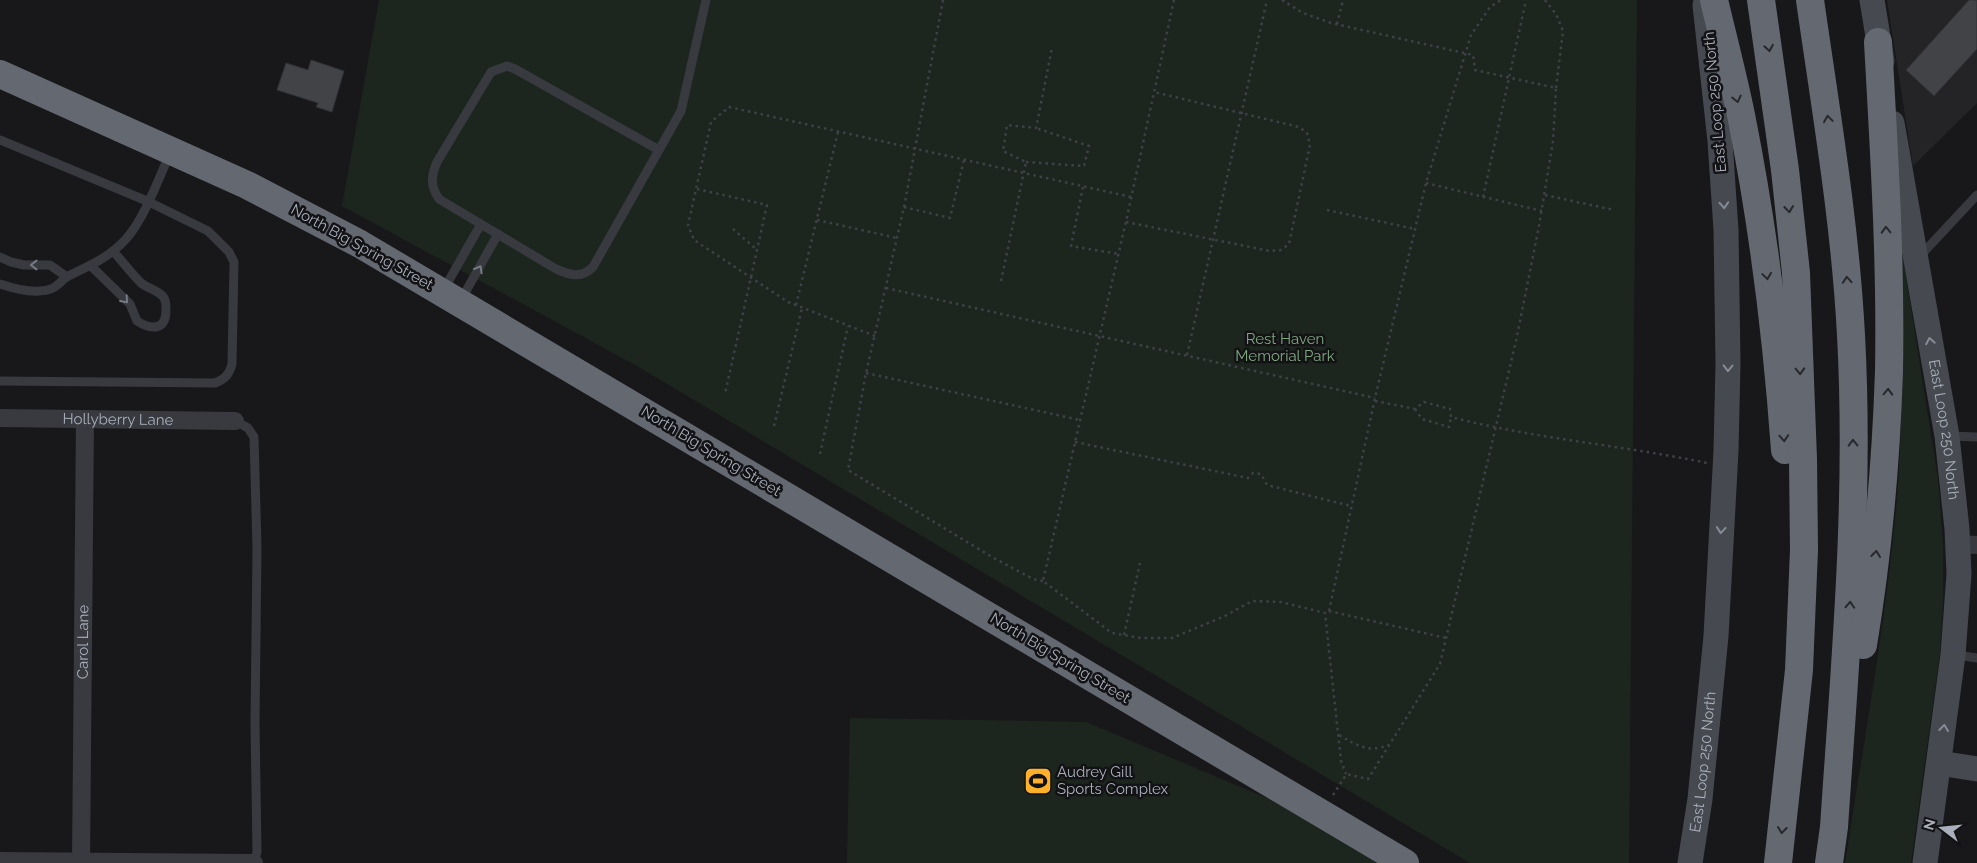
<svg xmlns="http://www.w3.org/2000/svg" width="1977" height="863" font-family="Raleway,sans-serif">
  <rect width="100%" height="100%" fill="#18181a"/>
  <!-- built -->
  <polygon fill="#242427" points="1887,0 1977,0 1977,103 1913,166"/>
  <!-- green -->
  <g fill="#1d261e">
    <polygon points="379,0 1637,0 1629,863 1470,863 637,366 342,206"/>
    <path d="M 1901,245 L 1938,479 L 1943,544 L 1943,601 L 1940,653 L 1911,863 L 1845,863 C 1863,746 1885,628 1896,510 C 1904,422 1901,333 1901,245 Z"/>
    <polygon points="850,718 1086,722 1369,841 1406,863 847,863"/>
  </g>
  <!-- building -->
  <g fill="#424347" stroke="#313236">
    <polygon points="1969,0 1977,0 1977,49 1934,96 1906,70"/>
    <polygon points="311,60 344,71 332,112 316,107 318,103 277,90 286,63 308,70"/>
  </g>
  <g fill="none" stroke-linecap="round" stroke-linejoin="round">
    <!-- path -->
    <g stroke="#3e4147" stroke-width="2.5" stroke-dasharray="2.5 4" stroke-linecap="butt">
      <polyline points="943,0 904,207 866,373 848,470 992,557 1033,579 1043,581"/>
      <polyline points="1174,0 1127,217 1043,581 1112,633 1141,638 1172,638 1225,616 1252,601 1281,602 1325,613 1341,761 1346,774"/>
      <polyline points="1282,0 1303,13 1331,23 1473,55 1475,70 1556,88 1553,141 1539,226 1516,341 1440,664 1368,779 1346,774"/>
      <polyline points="1545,0 1556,14 1563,31 1556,88"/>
      <polyline points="1337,24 1343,0"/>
      <polyline points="1026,162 1084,166 1089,146 1036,128"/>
      <polyline points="1426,183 1542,211"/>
      <polyline points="1083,187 1071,246 1119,254"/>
      <polyline points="697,189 767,205 725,394"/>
      <polyline points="1545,195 1614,210"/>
      <polyline points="1483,197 1526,0"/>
      <polyline points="904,207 950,218 964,160"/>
      <polyline points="1327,210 1415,229"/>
      <polyline points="817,220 897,238"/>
      <polyline points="1126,222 1270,251 1281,250 1289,244 1310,145 1307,133 1299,127 1154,92"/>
      <polyline points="733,229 756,249"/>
      <polyline points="1001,281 1026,162 1003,151 1007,125 1036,128 1052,48"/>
      <polyline points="886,288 1375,398"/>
      <polyline points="796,305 838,132"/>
      <polyline points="875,336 788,302 694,240 688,225 711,122 729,107 1131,197"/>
      <polyline points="1187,355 1267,0"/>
      <polyline points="866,373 1080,420"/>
      <path d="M 1375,401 L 1415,409 L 1424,402 L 1450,409 L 1451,417 C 1535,439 1622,445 1707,463"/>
      <polyline points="1415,409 1422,419 1449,427 1451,417"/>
      <polyline points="774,426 802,308"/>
      <polyline points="1075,442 1248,478 1253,473 1261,474 1267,485 1351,506"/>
      <polyline points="820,454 848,326"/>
      <polyline points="1329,611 1375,398 1426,183 1471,35 1490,7 1501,0"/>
      <polyline points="1329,611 1446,638"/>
      <polyline points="1124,635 1140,563"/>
      <path d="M 1339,735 C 1358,746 1368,753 1389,745"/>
      <polyline points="1333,795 1346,775"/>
    </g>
    <!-- lane -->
    <g stroke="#383a40" stroke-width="9">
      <path d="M 0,140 L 147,201 L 208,231 L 229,252 L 234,262 L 232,364 C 229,375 225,379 215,383 L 0,381"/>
      <path d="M 659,150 L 515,69 L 507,66 L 491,72 L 437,162 C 431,176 430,186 439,199 L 556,269 C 570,275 581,279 593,267 L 681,111 L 706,0"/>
      <polyline points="1920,256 1977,195"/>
      <polyline points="0,257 11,262 24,265 50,265 67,277"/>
      <path d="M 91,266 L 130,304 L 137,321 C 151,330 166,331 166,310 C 166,306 166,301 164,298 C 159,290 148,289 141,283 C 131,273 122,261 113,251"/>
      <path d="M 0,284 C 15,289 38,295 53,288 C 59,285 63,279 68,276 C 89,266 110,257 126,239 C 144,219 159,178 170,153"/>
      <polyline points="444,289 481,224"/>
      <polyline points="461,300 498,234"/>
      <polyline points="235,421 248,428 254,437 257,548 255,723 257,852 254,863"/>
      <polyline points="1949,436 1977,437"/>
      <polyline points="1956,655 1977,658"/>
    </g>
    <!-- street -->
    <g stroke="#383a40" stroke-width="18">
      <path id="s1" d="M 0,418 L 235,421"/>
      <polyline points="1958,544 1977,545"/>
      <polyline points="0,861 254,863"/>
      <path id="s2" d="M 81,863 L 85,420"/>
    </g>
    <!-- secondary -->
    <g stroke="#464950" stroke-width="25">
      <polyline points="1872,0 1882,61"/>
      <path id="s3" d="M 1892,123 L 1947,436 L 1957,529 L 1959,574 L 1953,655 L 1925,863"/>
      <polyline points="1939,763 1977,769"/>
      <path id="s4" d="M 1690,863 L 1700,799 L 1716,636 L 1726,451 L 1728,363 L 1726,230 L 1720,141 L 1705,5"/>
    </g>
    <!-- highway -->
    <g stroke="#646871" stroke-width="28">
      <path d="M 1714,0 C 1723,38 1733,76 1741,115 C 1763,225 1777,338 1785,450"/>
      <polyline points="1761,0 1785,170 1796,273 1803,459 1804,550 1799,670 1778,863"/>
      <path d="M 1810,0 C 1826,112 1845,222 1851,335 C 1860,500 1845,663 1834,827 L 1829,863"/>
      <polyline points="0,74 247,185 360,244 1405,863"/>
      <path d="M 1863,645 C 1878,554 1886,463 1889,371 C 1891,261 1884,151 1878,42"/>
    </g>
  </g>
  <!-- one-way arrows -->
  <defs><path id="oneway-chevron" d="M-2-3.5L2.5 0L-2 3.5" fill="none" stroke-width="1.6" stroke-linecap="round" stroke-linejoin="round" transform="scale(1.25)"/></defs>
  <g stroke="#27282c">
    <use href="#oneway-chevron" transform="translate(1769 48) rotate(81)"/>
    <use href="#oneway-chevron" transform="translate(1737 99) rotate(77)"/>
    <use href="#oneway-chevron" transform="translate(1828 119) rotate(-98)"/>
    <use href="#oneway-chevron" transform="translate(1789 209) rotate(84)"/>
    <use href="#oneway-chevron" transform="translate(1886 230) rotate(-92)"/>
    <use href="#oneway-chevron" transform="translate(1767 276) rotate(82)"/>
    <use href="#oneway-chevron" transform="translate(1847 280) rotate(-94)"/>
    <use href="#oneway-chevron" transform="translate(1800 371) rotate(88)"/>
    <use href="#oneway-chevron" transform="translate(1888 392) rotate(-88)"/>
    <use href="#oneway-chevron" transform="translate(1784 438) rotate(86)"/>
    <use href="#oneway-chevron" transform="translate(1853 443) rotate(-91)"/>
    <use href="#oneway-chevron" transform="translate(1876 554) rotate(-83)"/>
    <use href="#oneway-chevron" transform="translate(1850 605) rotate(-87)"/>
    <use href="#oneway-chevron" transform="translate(1782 830) rotate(97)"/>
  </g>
  <g stroke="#868b96">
    <use href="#oneway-chevron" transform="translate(1724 205) rotate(86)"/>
    <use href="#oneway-chevron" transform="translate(1930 341) rotate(-100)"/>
    <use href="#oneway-chevron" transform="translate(1728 368) rotate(91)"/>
    <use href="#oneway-chevron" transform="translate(1721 530) rotate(95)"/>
    <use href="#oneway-chevron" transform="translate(1944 728) rotate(-83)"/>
  </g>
  <g stroke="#767a84">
    <use href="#oneway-chevron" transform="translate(34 265) rotate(180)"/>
    <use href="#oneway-chevron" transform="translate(479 269) rotate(-61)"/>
    <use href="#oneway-chevron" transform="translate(125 300) rotate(49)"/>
  </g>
  <!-- icons -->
  <defs>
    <g id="stadium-square" transform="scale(1.4375)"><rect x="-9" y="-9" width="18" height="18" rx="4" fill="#ffb02b" stroke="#131315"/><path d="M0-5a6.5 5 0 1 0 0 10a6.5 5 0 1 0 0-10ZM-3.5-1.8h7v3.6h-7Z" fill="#111"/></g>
  </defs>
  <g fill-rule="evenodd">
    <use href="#stadium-square" x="1038" y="781"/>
  </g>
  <g text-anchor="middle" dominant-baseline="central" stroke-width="5" stroke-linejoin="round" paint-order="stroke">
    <!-- street labels -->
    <g font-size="15" fill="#a9afbb" stroke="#131315">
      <text transform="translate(1715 102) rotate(-95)">East Loop 250 North</text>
      <text transform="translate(362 247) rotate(29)">North Big Spring Street</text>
      <text stroke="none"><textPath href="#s1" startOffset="118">Hollyberry Lane</textPath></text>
      <text stroke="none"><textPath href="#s3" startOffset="311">East Loop 250 North</textPath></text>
      <text transform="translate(711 451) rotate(31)">North Big Spring Street</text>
      <text stroke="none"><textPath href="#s2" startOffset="221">Carol Lane</textPath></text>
      <text transform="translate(1060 658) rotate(31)">North Big Spring Street</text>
      <text stroke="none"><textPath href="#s4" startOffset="102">East Loop 250 North</textPath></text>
    </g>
    <!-- park labels -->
    <g font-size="15" fill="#7ea87f" stroke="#131315">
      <text x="1285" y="339">Rest Haven<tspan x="1285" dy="17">Memorial Park</tspan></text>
    </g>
    <!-- poi labels -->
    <g font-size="15" fill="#a9afbb" stroke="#131315" text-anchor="start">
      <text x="1057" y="772">Audrey Gill<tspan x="1057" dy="17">Sports Complex</tspan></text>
    </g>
  </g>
  <!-- north arrow -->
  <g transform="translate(1942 828) rotate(286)" stroke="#131315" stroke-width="4" paint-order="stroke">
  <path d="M0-4L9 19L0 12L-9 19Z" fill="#a9afbb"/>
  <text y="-8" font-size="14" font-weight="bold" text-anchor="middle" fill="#a9afbb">N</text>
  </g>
</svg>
